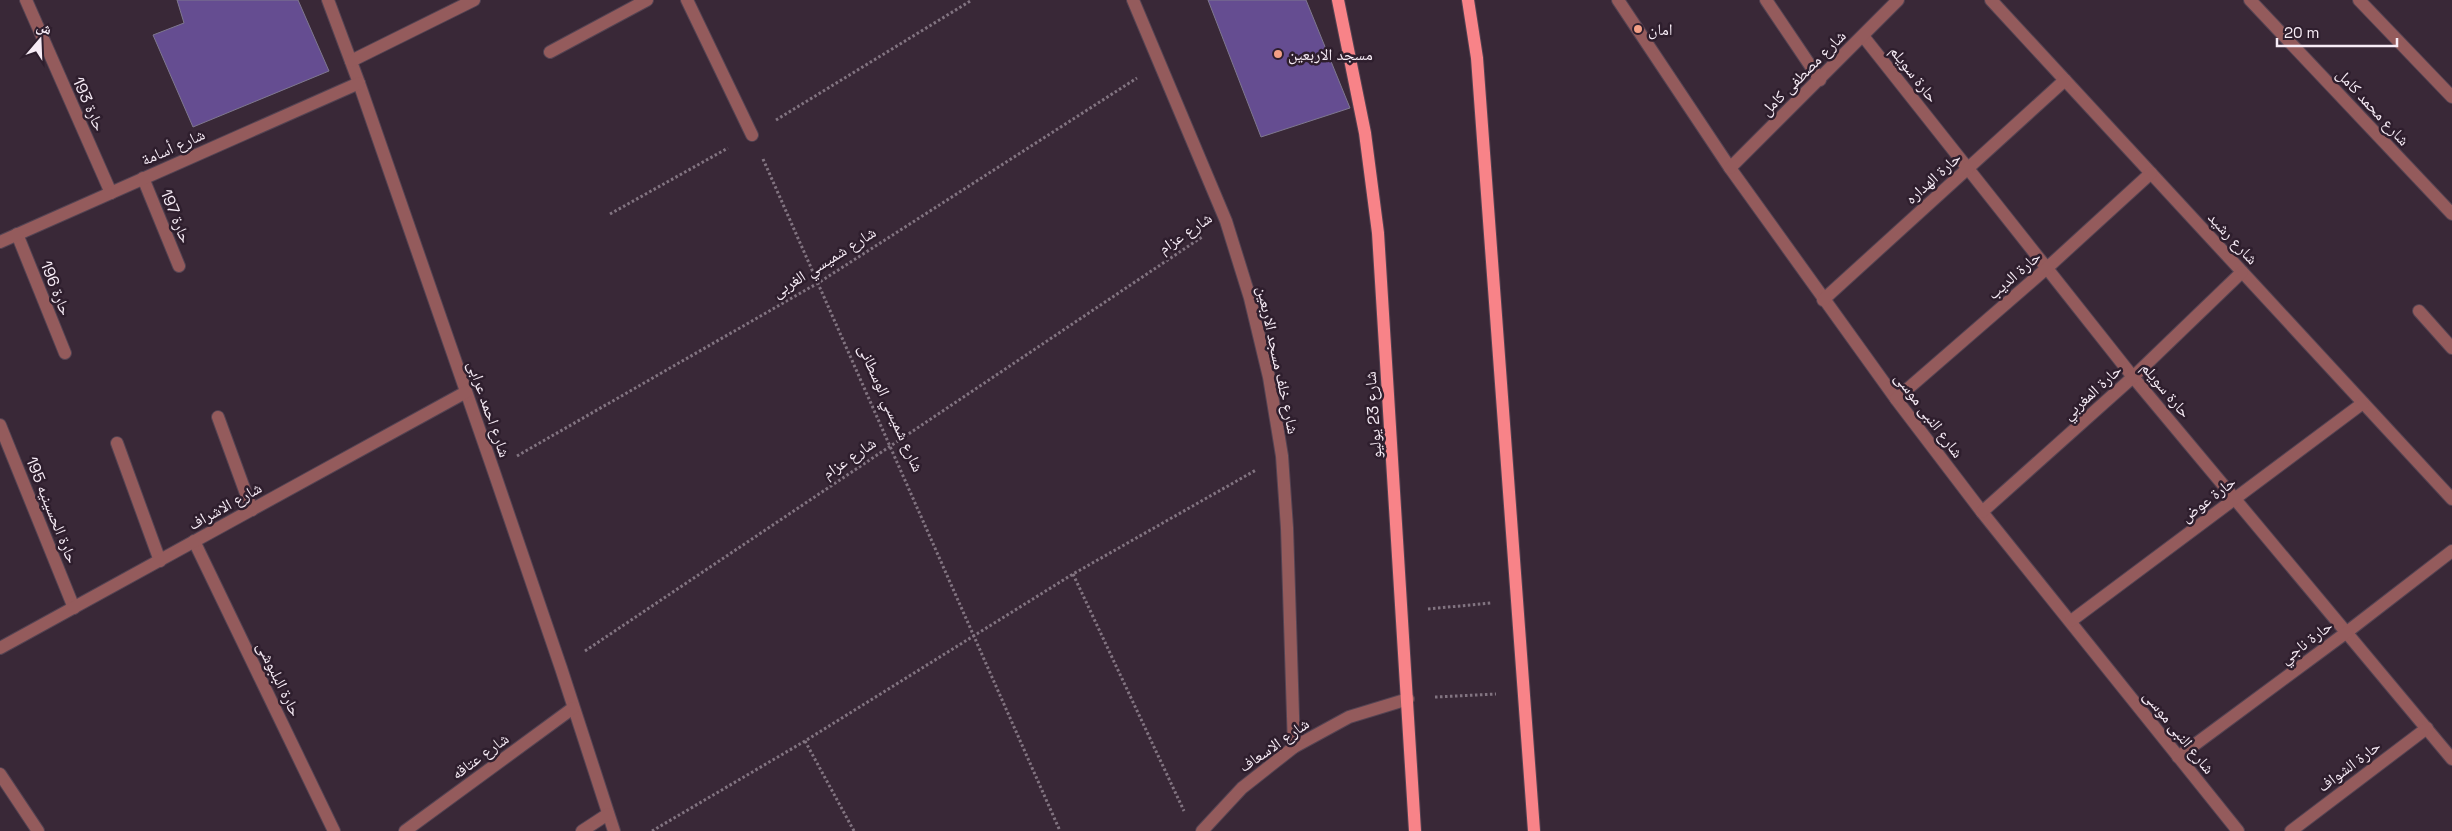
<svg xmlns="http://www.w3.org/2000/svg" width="2452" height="831" font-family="'Space Grotesk','Noto Naskh Arabic',sans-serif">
  <rect width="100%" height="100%" fill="#392837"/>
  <!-- building -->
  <g fill="#654d91" stroke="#7f788f">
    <polygon points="177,0 298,0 329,71 193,127 153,35 184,23"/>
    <polygon points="1208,0 1306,0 1350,108 1261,137"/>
  </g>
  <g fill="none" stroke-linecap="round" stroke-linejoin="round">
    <!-- minor casing -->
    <g stroke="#544352" stroke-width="14">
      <g id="minor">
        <polyline points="26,0 111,193"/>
        <polyline points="328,0 359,83 493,469 561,668 614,831"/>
        <polyline points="687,0 752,135"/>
        <polyline points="1133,0 1226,221 1250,298 1269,377 1282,456 1287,528 1294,747"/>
        <polyline points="1618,0 1730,168 1896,399 1982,512 2238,831"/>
        <polyline points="1766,0 1820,80"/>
        <polyline points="1991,0 2452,499"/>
        <polyline points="2250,0 2452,214"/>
        <polyline points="2359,0 2452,97"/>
        <polyline points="1863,36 2133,377 2452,759"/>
        <polyline points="550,52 647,0"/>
        <polyline points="351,61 474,0"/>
        <polyline points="1730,168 1898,0"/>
        <polyline points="143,178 179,266"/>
        <polyline points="17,234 65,353"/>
        <polyline points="0,242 359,83"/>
        <polyline points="1823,300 2065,80"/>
        <polyline points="2419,311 2452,348"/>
        <polyline points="1896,399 2047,268 2151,173"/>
        <polyline points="218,417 252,510"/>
        <polyline points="0,425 74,608"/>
        <polyline points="117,443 160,561"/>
        <polyline points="1982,512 2133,377 2242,272"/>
        <polyline points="194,541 334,831"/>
        <polyline points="2071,621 2363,403"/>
        <polyline points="0,648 466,392"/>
        <polyline points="2178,757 2347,632 2452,551"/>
        <polyline points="0,774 38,831"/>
        <polyline points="405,831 573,708"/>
        <polyline points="582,831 608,814"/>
        <polyline points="1202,831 1242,788 1294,747 1349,717 1408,699"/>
        <polyline points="2291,831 2427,728"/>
      </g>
    </g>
    <!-- major casing -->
    <g stroke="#544352" stroke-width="14">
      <g id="major">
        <polyline points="1338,0 1365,133 1378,233 1415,831"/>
        <polyline points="1468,0 1477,58 1534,831"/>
      </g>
    </g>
    <!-- path -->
    <g stroke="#827481" stroke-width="3" stroke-dasharray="2.5 2.5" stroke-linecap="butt">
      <polyline points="776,120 972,0"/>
      <polyline points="763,159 1060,831"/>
      <polyline points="610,214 728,148"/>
      <polyline points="517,456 818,283 1137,78"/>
      <polyline points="1073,574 1184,811"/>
      <polyline points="1428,609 1491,603"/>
      <polyline points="585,651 1202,237"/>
      <polyline points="1435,697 1496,694"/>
      <polyline points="805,741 854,831"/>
      <polyline points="652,831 805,741 1073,574 1256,470"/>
    </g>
    <!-- minor -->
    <use href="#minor" stroke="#945b5c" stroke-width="12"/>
    <!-- major -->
    <use href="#major" stroke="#f88388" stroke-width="12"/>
  </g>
  <!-- markers -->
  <g fill="#f39f85" stroke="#2e1e2d" stroke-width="2">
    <circle cx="1638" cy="29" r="5"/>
    <circle cx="1278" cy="54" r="5"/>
  </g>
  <g text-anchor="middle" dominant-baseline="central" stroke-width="5" stroke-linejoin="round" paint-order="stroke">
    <!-- poi labels -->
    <g font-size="16" fill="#f7ecf6" stroke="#2e1e2d" text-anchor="start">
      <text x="1648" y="29">امان</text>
      <text x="1288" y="54">مسجد الاربعين</text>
    </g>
    <!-- street labels -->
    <g font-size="16" fill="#f7ecf6" stroke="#2e1e2d">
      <text transform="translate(1803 73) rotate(-45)">شارع مصطفى كامل</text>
      <text transform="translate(1914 74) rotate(52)">حارة سويلم</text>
      <text transform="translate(89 104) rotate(66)">حارة 193</text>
      <text transform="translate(2373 107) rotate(47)">شارع محمد كامل</text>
      <text transform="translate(173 147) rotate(-24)">شارع أسامة</text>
      <text transform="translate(1933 178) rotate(-42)">حارة الهداره</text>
      <text transform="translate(176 216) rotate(68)">حارة 197</text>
      <text transform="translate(1185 233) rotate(-34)">شارع عزام</text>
      <text transform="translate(2233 238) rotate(47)">شارع رشيد</text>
      <text transform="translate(824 262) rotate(-32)">شارع شميسي الغربى</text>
      <text transform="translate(2014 275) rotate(-41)">حارة الديب</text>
      <text transform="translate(56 288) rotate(68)">حارة 196</text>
      <text transform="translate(1278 360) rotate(78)">شارع خلف مسجد الاربعين</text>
      <text transform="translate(2166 390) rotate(50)">حارة سويلم</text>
      <text transform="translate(2092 392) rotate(-42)">حارة المغربي</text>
      <text transform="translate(891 408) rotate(66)">شارع شميسي الوسطانى</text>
      <text transform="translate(489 409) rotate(71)">شارع احمد عرابى</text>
      <text transform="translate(1373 415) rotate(-94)">شارع 23 يوليو</text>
      <text transform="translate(1929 415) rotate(53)">شارع النبى موسى</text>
      <text transform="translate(849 458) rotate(-34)">شارع عزام</text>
      <text transform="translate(2208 499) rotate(-37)">حارة عوض</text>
      <text transform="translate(225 506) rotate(-29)">شارع الاشراف</text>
      <text transform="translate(52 510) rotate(68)">حارة الحسينيه 195</text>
      <text transform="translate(2306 642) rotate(-37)">حارة ناجي</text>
      <text transform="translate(279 679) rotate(64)">حارة البلبوشى</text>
      <text transform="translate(2179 732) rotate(51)">شارع النبى موسى</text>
      <text transform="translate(1274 745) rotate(-35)">شارع الاسعاف</text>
      <text transform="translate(480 756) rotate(-36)">شارع عتاقه</text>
      <text transform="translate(2349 766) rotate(-37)">حارة الشواف</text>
    </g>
  </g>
  <!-- north arrow -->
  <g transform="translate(40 40) rotate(19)" stroke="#2e1e2d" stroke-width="4" paint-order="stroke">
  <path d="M0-4L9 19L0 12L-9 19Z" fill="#f7ecf6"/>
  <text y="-8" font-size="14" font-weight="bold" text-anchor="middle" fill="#f7ecf6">ش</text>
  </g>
  <!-- scale -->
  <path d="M2277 38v8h120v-8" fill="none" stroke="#f7ecf6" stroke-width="2.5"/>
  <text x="2284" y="38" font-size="15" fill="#f7ecf6" stroke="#2e1e2d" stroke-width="4" paint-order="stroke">20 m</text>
</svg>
